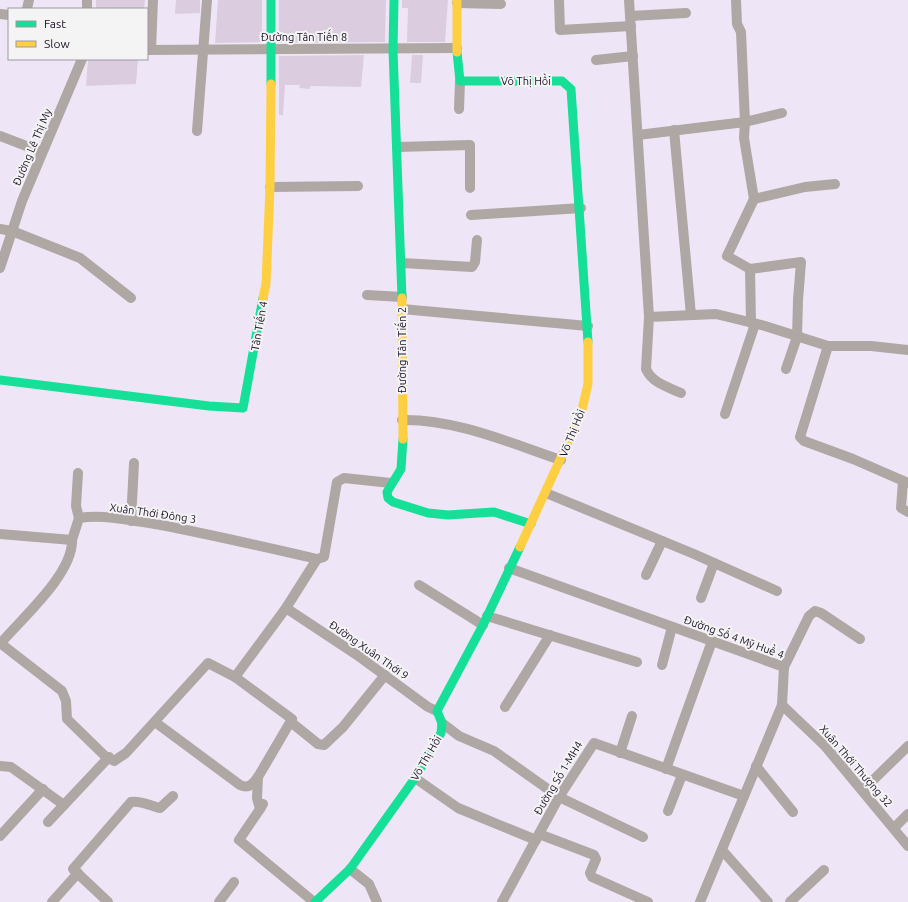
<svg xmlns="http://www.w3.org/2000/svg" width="908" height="902" font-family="Ubuntu,sans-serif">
  <rect width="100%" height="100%" fill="#eee6f7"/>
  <!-- building -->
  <g fill="#dbcddf">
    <polygon points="96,0 145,0 144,9 96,9"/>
    <polygon points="176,0 200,0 200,13 175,14"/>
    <polygon points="218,0 262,0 262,42 215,43"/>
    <polygon points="279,0 386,0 385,42 279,43"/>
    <polygon points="402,0 448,0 445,42 407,42 408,8 402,8"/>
    <polygon points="364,55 361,87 310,86 310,89 299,88 300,85 285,85 283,115 279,115 279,56"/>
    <polygon points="412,55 423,55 421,83 410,83"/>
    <polygon points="88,59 138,59 136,84 86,86"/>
  </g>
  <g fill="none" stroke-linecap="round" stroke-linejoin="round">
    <!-- street -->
    <g stroke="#afa7a3" stroke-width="10">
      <polyline points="559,0 560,30 631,26"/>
      <polyline points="629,0 649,317 716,314 765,326 828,346 871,346 908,350"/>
      <polyline points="736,0 737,24 741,32 745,122 782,113"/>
      <polyline points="457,3 501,4"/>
      <polyline points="27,9 29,0"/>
      <polyline points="87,9 87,0"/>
      <polyline points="0,14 9,15"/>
      <polyline points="630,16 686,13"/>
      <polyline points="147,50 457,48"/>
      <polyline points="151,50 153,0"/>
      <polyline points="596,60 633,56"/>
      <polyline points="459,109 460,81"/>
      <polyline points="674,130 691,315"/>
      <polyline points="197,131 207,0"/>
      <polyline points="638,135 745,122 744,138 754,199 805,187 835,184"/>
      <polyline points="0,136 42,152"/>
      <polyline points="397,147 470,145 470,188"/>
      <polyline points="270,187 358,186"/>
      <polyline points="471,215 581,208"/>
      <polyline points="0,229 12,231 80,258 131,298"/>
      <polyline points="402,263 472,267 475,262 477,240"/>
      <polyline points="0,268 22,201 82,59"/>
      <polyline points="750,269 727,256 754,199"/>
      <polyline points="367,295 402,297"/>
      <polyline points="402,309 588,326"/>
      <path d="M 649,317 L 646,369 C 652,383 668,387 681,393"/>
      <polyline points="751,323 750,269 801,262 798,300 797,337 786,369"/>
      <polyline points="828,346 800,437 804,441 853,459 908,483"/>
      <polyline points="725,414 755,324"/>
      <path d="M 402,420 C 456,419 510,443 561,460"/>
      <polyline points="78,473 76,506 79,518"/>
      <polyline points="903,481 901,508 908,512"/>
      <polyline points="546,493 694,554 777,591"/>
      <polyline points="131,521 134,463"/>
      <path d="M 0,534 L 72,540 L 79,518 C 105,514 135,521 161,525 C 213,535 265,547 317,559"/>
      <polyline points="509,568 784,667 782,705 700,902"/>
      <polyline points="646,575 662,541"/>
      <polyline points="419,585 483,625"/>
      <polyline points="701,598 714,563"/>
      <polyline points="286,608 357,655 428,707 437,711"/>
      <polyline points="487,616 637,662"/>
      <polyline points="0,643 62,691 66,701 67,719 105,756 114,761 126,753 208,663 235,677 286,608 317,559 324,557 337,482 344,478 391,483"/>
      <path d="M 0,644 C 22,618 73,574 72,540"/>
      <polyline points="662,665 672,627"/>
      <polyline points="784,667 809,616 815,611 821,613 860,639"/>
      <polyline points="235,677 292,719 258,777 257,798 260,809 263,804"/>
      <polyline points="782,705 825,746 908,846"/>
      <polyline points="505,707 550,635"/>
      <path d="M 155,722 L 240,785 C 249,789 253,784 258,777"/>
      <polyline points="292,723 318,744 324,745 343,727 385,675"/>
      <polyline points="442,723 459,736 494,751 559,797 643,837"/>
      <polyline points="620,753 632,716"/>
      <polyline points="0,766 11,767 64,805"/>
      <polyline points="756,766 793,812"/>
      <polyline points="666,769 712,641"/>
      <polyline points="415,778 458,808 536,840"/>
      <polyline points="863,790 908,746"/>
      <polyline points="260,809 239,840 314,902"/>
      <polyline points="668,811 682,775"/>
      <polyline points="48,822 109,757"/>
      <polyline points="894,828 908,814"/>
      <polyline points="539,834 594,855 596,859 590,873 592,877 648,902"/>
      <polyline points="0,836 43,789"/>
      <polyline points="722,850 768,902"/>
      <polyline points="350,869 369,884 377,902"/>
      <polyline points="52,902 78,873"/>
      <path d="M 108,902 L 73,869 L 131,802 C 141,800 150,806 160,808 L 173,796"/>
      <polyline points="219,902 234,882"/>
      <polyline points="502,902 559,797 594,743 744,796"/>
      <polyline points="790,902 824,870"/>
    </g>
    <!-- fast -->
    <g stroke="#16e098" stroke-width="9">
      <polyline points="394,0 393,50 402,298"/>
      <polyline points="457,52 460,81 562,81 571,89 588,342"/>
      <polyline points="271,84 271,0"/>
      <polyline points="0,380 209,406 243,408 263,298"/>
      <polyline points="403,439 401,469 387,492 388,498 393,502 428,513 448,515 494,512 531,524"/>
      <polyline points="315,902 350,869 415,778 441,733 442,723 437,711 483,625 520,547"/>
    </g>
    <!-- slow -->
    <g stroke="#ffcf43" stroke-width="9">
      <polyline points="457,0 457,52"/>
      <polyline points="263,298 266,284 270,187 271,84"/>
      <polyline points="402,298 403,439"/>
      <polyline points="520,547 581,414 588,384 588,342"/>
    </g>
  </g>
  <g text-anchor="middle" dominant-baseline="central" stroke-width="4" stroke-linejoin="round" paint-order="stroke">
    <!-- street labels -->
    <g font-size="11" fill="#1d102a" stroke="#f4f4f4">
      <text x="304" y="37">Đường Tân Tiến 8</text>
      <text x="526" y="81">Võ Thị Hồi</text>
      <text transform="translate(32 147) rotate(-67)">Đường Lê Thị My</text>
      <text transform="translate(259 326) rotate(-80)">Tân Tiến 4</text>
      <text transform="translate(402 350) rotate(-90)">Đường Tân Tiến 2</text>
      <text transform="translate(572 433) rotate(-68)">Võ Thị Hồi</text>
      <text transform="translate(153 513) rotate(8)">Xuân Thới Đông 3</text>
      <text transform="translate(734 637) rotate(20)">Đường Số 4 Mỹ Huề 4</text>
      <text transform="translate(369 650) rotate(35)">Đường Xuân Thới 9</text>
      <text transform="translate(426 758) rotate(-60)">Võ Thị Hồi</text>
      <text transform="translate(856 766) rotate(49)">Xuân Thới Thượng 32</text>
      <text transform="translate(558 778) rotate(-59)">Đường Số 1-MH4</text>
    </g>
  </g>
  <!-- legend -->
  <rect x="8" y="8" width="140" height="52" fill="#f4f4f4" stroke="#9e99a3"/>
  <rect x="16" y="21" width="20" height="6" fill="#16e098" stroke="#9e99a3"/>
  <text x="44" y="28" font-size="12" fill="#1d102a">Fast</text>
  <rect x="16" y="41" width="20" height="6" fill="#ffcf43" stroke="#9e99a3"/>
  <text x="44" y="48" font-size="12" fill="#1d102a">Slow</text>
</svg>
